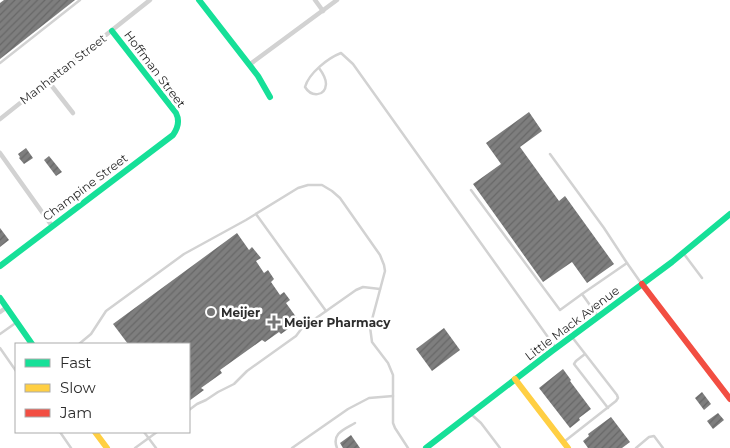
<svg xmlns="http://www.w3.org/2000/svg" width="730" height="448" font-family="Montserrat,sans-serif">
  <defs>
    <pattern id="building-hatch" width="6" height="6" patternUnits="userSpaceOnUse" patternTransform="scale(1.25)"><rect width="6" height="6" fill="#7e7e7e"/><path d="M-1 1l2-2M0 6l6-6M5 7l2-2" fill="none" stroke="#686868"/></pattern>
  </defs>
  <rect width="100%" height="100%" fill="#fff"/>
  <!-- building -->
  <g fill="url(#building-hatch)">
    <polygon points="4,0 75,0 0,59 0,3"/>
    <polygon points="529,112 542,131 520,147 559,201 565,196 614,264 587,283 572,262 543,282 473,184 501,164 486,143"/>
    <polygon points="26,148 33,158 24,164 19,158 20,157 18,154"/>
    <polygon points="49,156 62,172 56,176 44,160"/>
    <polygon points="0,228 9,240 0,247"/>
    <polygon points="237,233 249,250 252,247 261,258 256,261 264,273 268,270 274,279 271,282 280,295 284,292 290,300 286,303 299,321 281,334 279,332 265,342 262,340 220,370 222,373 201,388 204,390 189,401 189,344 128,344 113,324"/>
    <polygon points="444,328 460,350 432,371 416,349"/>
    <polygon points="563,369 571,380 570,381 591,409 579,418 580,420 570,428 539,388"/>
    <polygon points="702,392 711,404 704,410 695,398"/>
    <polygon points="718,413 724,420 713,429 707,421"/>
    <polygon points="611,417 630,442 622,448 588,448 583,441 589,436 588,434"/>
    <polygon points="351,435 360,448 343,448 340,443"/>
  </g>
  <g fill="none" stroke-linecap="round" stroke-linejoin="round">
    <!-- lane -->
    <g stroke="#d2d2d2" stroke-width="2.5">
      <polyline points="0,63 80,0"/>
      <path d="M 319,68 C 322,72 326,78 326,84 C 325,97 311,97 305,87 C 309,73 328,58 341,53 L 353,64 L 555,347"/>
      <polyline points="550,154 604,228 627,263"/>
      <polyline points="471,190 560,310 582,294"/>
      <polyline points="256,214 326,311"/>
      <polyline points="684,254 702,278"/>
      <polyline points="597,315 582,294 627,263 641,283"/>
      <polyline points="0,334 17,322"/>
      <polyline points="79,344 91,334 106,311 184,254 246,220 298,188 308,185 322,185 332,191 340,198 380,255 384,265 385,271 370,327 372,342 388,363 393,375 393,423 395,428 408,448"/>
      <polyline points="0,348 16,371"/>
      <polyline points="585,354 576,361 574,364 608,408"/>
      <polyline points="189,410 197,404 206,400 218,392 234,384 247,371 296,336 302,328 356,290 363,287 380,289"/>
      <polyline points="472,415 481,423 500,448"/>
      <polyline points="60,432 71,448"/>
      <polyline points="144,432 156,448"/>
      <polyline points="565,441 616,401 618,398 617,395 572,337"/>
      <polyline points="135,448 157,432"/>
      <polyline points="292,448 348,409 369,398 393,396"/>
      <path d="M 337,448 C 331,433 345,429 355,423"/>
      <polyline points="636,448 649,437 654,436 663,448"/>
    </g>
    <!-- street -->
    <g stroke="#d2d2d2" stroke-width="4.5">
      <polyline points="315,0 323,11"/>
      <polyline points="249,65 337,0"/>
      <polyline points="48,81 73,113"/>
      <polyline points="0,119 150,0"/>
      <polyline points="0,153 52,226"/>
      <polyline points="0,312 7,307"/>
    </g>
    <!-- fast -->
    <g stroke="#16e098" stroke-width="6">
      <polyline points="199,0 258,76 270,97"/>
      <path d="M 0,266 L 173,135 C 178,128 180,121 176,113 L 112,31"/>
      <polyline points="0,298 32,344"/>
      <polyline points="426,448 552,351 672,262 730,214"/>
    </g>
    <!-- slow -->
    <g stroke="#ffcf43" stroke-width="6">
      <polyline points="515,379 568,448"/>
      <polyline points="95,432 107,448"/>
    </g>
    <!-- jam -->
    <polyline stroke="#f24e42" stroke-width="6" points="642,284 730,399"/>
  </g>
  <!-- markers -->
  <g fill="#767676" stroke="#fff" stroke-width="2">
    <circle cx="211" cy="312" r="5"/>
    <path d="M271.5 314.5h5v5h5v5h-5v5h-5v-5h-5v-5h5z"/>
  </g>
  <g text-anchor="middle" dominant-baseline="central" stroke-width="5" stroke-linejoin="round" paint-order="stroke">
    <!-- street labels -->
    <g font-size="12" fill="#2d2d2d" stroke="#fff">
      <text transform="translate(63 69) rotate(-38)">Manhattan Street</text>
      <text transform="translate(155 69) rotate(53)">Hoffman Street</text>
      <text transform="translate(85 187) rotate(-37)">Champine Street</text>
      <text transform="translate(572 323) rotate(-37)">Little Mack Avenue</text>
    </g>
    <!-- poi labels -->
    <g font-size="12" font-weight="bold" fill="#2d2d2d" stroke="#fff" text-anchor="start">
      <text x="221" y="312">Meijer</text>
      <text x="284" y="322">Meijer Pharmacy</text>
    </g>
  </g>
  <!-- legend -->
  <rect x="15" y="343" width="175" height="90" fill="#ffffff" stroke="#ababab"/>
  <rect x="25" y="359" width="25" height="8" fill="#16e098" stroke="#ababab"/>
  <text x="60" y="368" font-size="15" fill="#2d2d2d">Fast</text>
  <rect x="25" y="384" width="25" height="8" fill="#ffcf43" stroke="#ababab"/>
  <text x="60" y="393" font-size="15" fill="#2d2d2d">Slow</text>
  <rect x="25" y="409" width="25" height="8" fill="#f24e42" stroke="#ababab"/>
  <text x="60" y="418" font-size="15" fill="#2d2d2d">Jam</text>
</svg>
